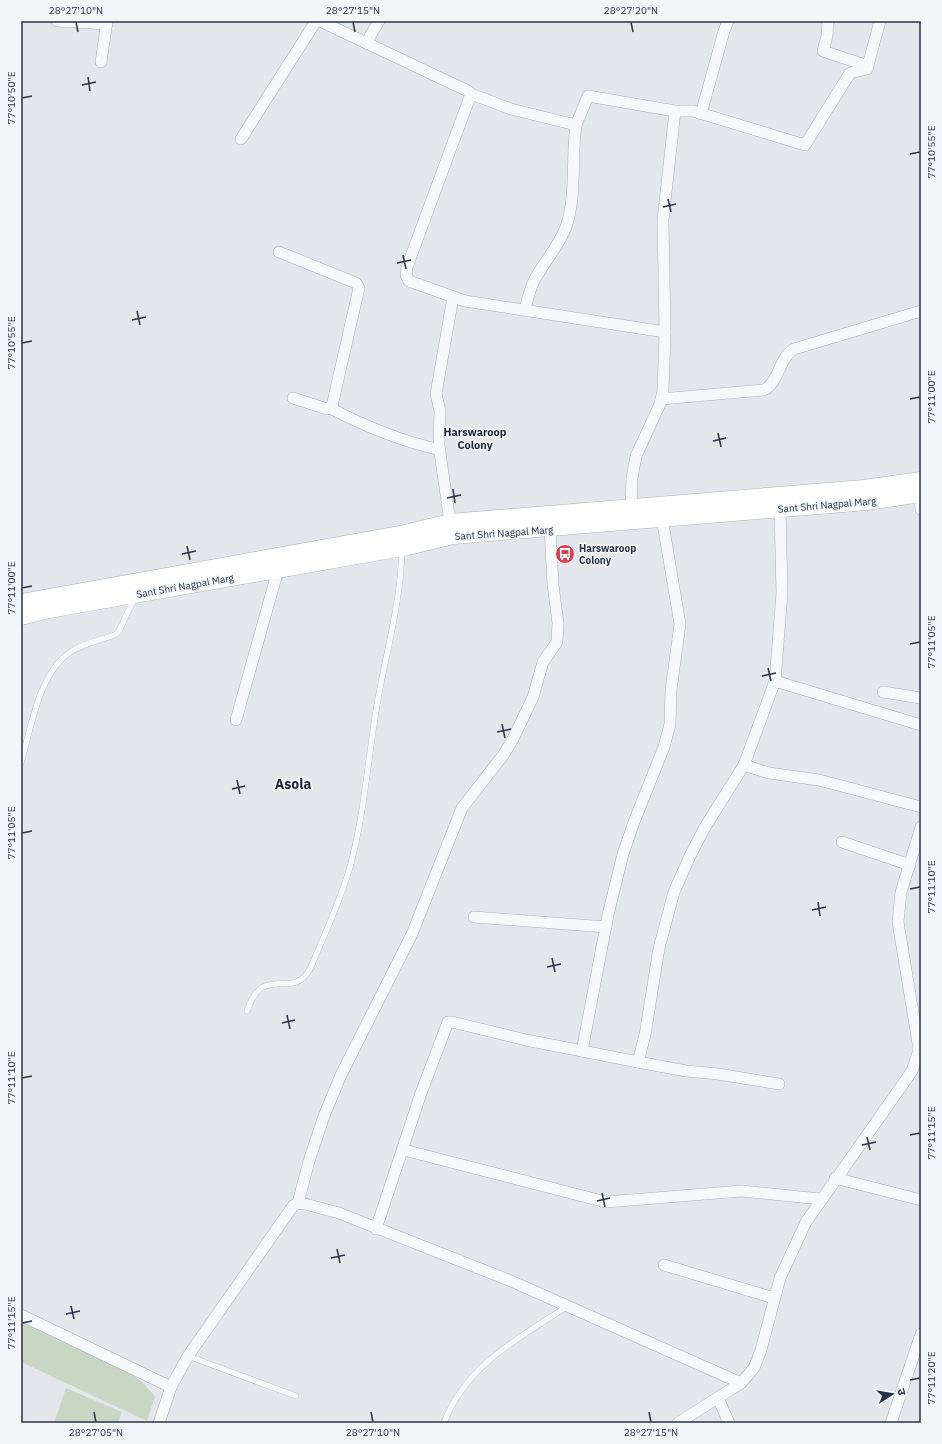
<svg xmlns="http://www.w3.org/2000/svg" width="942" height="1444" font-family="'IBM Plex Sans','Noto Sans Devanagari',sans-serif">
  <rect width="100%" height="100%" fill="#e3e7ec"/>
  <!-- green -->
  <g fill="#c8d7c4">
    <polygon points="21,1320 124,1369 141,1381 155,1396 147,1421 21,1362"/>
    <polygon points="66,1388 122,1412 118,1423 54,1423"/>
  </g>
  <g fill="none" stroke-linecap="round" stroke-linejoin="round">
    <!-- lane casing -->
    <g stroke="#a7adb7" stroke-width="6">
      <g id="lane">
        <path d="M 21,763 C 31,728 39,671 72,651 C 84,643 101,640 115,635 L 119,631 L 135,597"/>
        <path d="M 247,1011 C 264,961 292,1002 310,969 C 324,936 340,902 350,867 C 365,812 368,755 378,699 C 387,649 401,600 402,549"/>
        <polyline points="188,1356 296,1396"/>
        <path d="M 444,1423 C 465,1366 520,1337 568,1306"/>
      </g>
    </g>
    <!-- street casing -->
    <g stroke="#a7adb7" stroke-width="12">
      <g id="street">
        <polyline points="57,21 107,24"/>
        <polyline points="320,21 468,91 471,94 407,267 406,275 409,281 465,301 665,332"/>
        <polyline points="828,21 827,36 823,51 868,66"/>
        <polyline points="366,43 379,21"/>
        <polyline points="101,62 107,21"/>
        <polyline points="471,94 511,109 576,125 588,96 675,111 693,111 805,145 850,73 867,69 880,21"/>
        <polyline points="701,114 724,31 728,21"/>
        <polyline points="241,139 316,21"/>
        <polyline points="279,252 356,283 359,288 332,406 327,409 293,398"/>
        <path d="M 525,309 C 528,298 530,287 536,277 C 546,260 559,245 566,227 C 577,195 571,158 576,125"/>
        <path d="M 661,399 L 764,390 C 780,381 778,359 794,349 L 921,311"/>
        <path d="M 330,408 C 364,426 402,441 440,450"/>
        <polyline points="919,495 921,509"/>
        <polyline points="631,508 632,478 636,456 660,404 663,391 665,332 663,220 675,111"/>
        <polyline points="450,522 439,446 440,411 436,394 453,297"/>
        <polyline points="775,681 921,725"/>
        <polyline points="883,692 921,698"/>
        <polyline points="236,720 278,570"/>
        <polyline points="744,765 769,773 819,780 921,807"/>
        <polyline points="842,842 910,865"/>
        <polyline points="474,917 606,927"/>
        <polyline points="582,1051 608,915 623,854 634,822 664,747 670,724 671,690 680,624 662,518"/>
        <polyline points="638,1062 645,1035 659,948 674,892 690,856 705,827 744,765 775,681 782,593 780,509"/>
        <polyline points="404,1150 606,1202 742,1191 820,1199"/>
        <polyline points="835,1178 921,1200"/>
        <polyline points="298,1203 309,1161 324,1116 341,1075 412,934 462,808 504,754 513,739 533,697 543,662 557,642 558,623 553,585 550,529"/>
        <polyline points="376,1229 421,1093 448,1022 452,1022 526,1040 638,1062 686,1071 718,1074 779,1084"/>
        <polyline points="664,1265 774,1298"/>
        <polyline points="21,1315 171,1387 159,1423"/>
        <polyline points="171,1387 188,1356 293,1206 298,1203 305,1204 339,1213 511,1281 741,1383"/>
        <polyline points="718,1398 729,1423"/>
        <polyline points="678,1423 741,1383 754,1368 761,1350 780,1278 806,1222 912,1071 918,1053 918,1043 898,922 901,892 921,827"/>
        <polyline points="891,1423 921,1334"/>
      </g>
    </g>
    <!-- secondary casing -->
    <g stroke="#a7adb7" stroke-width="17">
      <g id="secondary">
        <polyline points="21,602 405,533 450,522 864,488 921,480"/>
        <polyline points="21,617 49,610 408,547 453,536 867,502 921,494"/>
      </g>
    </g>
    <!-- lane -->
    <use href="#lane" stroke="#f7f8fa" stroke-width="5.5"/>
    <!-- street -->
    <use href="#street" stroke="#f7f8fa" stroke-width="11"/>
    <!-- secondary -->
    <use href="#secondary" stroke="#fff" stroke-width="16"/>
  </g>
  <!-- ticks -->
  <path fill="none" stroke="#293347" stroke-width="1.5" d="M 76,22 L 78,32M 353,22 L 355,32M 631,22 L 633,32M 88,77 L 90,91M 82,85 L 96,82M 22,98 L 32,96M 910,154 L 920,152M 668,199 L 671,212M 663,207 L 676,204M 403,255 L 406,269M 397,263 L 411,260M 137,311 L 140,325M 132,320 L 146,317M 22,343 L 32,341M 910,399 L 920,397M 718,433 L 721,447M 713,441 L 726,438M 453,489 L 455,503M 447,498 L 461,495M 187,546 L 190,560M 182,554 L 196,551M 22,588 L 32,586M 910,644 L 920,642M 768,668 L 771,681M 762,676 L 776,673M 502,724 L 505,738M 497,732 L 511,729M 237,780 L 240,794M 232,789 L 245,786M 22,833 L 32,831M 910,889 L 920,887M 818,902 L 820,916M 812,910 L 826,907M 552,958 L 555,972M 547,967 L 561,964M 287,1015 L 290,1029M 282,1023 L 295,1020M 22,1078 L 32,1076M 910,1135 L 920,1133M 867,1137 L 870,1150M 862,1145 L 876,1142M 602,1193 L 605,1207M 597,1201 L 610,1198M 337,1249 L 340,1263M 331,1258 L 345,1255M 71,1306 L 74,1319M 66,1314 L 80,1311M 22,1323 L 32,1321M 910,1380 L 920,1378M 94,1412 L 96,1422M 371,1412 L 373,1422M 649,1412 L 651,1422"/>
  <!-- icons -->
  <defs>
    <g id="bus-disc" transform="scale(1)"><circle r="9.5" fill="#da3f53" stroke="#f3f6f9"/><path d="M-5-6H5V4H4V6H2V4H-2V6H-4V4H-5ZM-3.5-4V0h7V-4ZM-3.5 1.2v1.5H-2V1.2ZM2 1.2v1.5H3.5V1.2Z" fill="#fff"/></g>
  </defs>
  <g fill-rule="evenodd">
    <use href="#bus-disc" x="565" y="554"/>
  </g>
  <g text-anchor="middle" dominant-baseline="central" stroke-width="3.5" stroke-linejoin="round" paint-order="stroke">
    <!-- street labels -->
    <g font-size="10" fill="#293347" stroke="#f3f6f9">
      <text transform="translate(827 505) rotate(-5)">Sant Shri Nagpal Marg</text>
      <text transform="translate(504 533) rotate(-4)">Sant Shri Nagpal Marg</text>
      <text transform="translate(185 586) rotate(-10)">Sant Shri Nagpal Marg</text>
    </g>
    <!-- poi labels -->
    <g font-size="10" font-weight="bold" fill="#293347" stroke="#f3f6f9" text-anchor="start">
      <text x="579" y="548">Harswaroop<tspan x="579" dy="12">Colony</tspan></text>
    </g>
    <!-- neighbourhood labels -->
    <g font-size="11" font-weight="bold" fill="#1b2437" stroke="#f3f6f9">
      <text x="475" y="432">Harswaroop<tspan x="475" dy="13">Colony</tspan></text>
    </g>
    <!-- district labels -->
    <g font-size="14" font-weight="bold" fill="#1b2437" stroke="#f3f6f9">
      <text x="293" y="784">Asola</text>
    </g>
  </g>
  <!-- border -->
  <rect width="942" height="1444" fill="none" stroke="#f3f6f9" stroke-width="44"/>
  <!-- north arrow -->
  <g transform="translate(892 1394) rotate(78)" stroke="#f3f6f9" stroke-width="3" paint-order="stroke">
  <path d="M0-3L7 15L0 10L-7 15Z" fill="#293347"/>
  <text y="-6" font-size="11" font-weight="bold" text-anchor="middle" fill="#293347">उ</text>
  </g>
  <rect x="22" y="22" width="898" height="1400" fill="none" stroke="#293347" stroke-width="1.5"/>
  <g font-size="10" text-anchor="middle" fill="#293347">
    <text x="76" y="14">28°27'10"N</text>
    <text x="353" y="14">28°27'15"N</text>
    <text x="631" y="14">28°27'20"N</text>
    <text transform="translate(11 98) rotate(-90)" y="4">77°10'50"E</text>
    <text transform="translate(931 152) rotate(-90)" y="4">77°10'55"E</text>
    <text transform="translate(11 343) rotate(-90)" y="4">77°10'55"E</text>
    <text transform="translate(931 397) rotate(-90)" y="4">77°11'00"E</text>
    <text transform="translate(11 588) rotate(-90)" y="4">77°11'00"E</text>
    <text transform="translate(931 642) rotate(-90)" y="4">77°11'05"E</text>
    <text transform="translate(11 833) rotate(-90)" y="4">77°11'05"E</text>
    <text transform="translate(931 887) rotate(-90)" y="4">77°11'10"E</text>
    <text transform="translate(11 1078) rotate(-90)" y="4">77°11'10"E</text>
    <text transform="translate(931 1133) rotate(-90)" y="4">77°11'15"E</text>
    <text transform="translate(11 1323) rotate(-90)" y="4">77°11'15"E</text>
    <text transform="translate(931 1378) rotate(-90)" y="4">77°11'20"E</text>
    <text x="96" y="1436">28°27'05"N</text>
    <text x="373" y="1436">28°27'10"N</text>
    <text x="651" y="1436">28°27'15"N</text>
  </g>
</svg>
